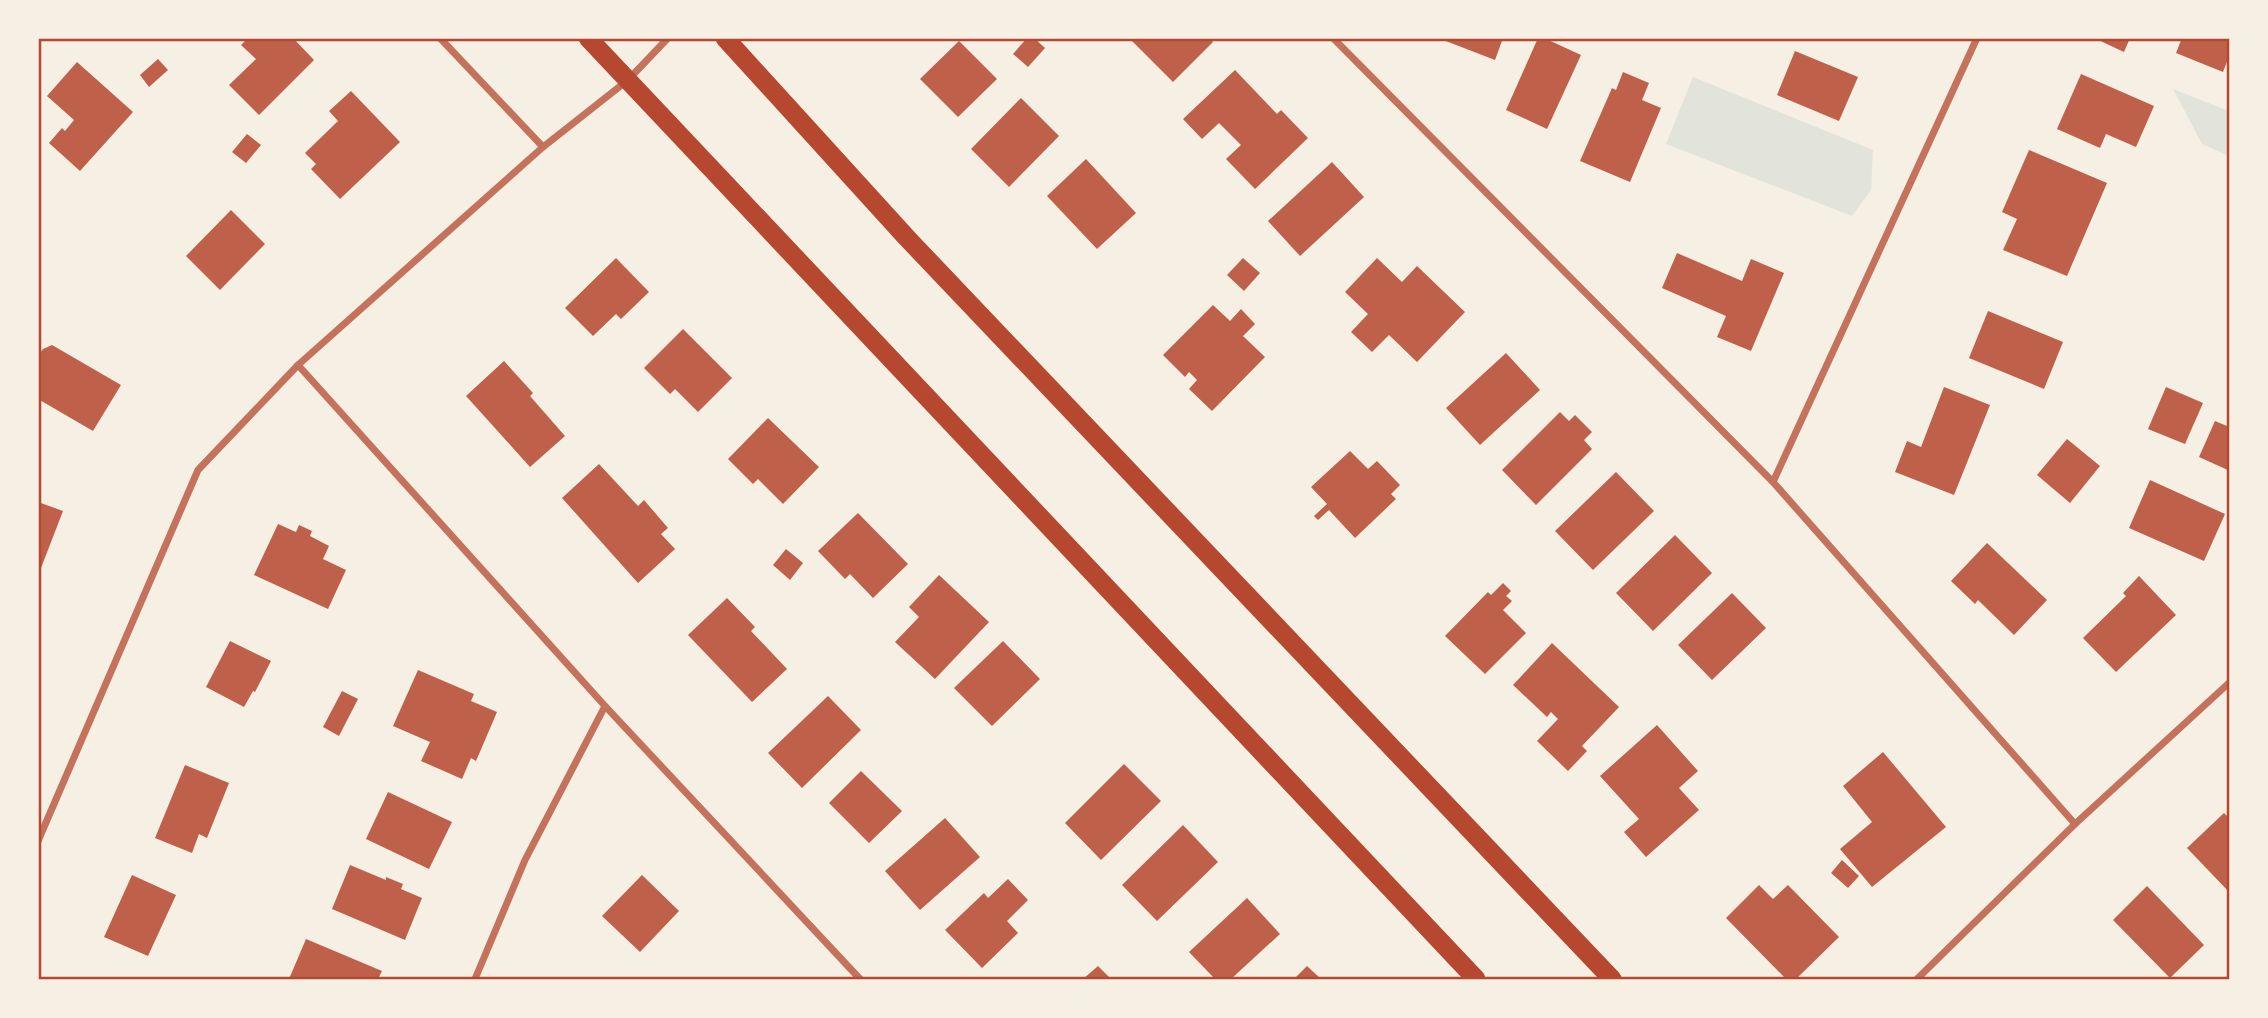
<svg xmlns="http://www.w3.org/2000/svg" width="2268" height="1018" font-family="'Public Sans',sans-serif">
  <rect width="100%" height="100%" fill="#f6efe4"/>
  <!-- green -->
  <g fill="#e2e4dc">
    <polygon points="1693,77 1873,150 1871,190 1852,216 1666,144"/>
    <polygon points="2173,89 2229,111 2229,156 2202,144"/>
  </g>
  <!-- building -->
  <g fill="#bf614a">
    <polygon points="248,38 274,38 275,40 277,38 293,38 314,60 259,115 229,85 256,59 241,45"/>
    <polygon points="1027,38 1034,38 1045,48 1028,67 1013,54"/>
    <polygon points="1129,38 1209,38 1213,42 1173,82"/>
    <polygon points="1438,38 1503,38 1495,60"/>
    <polygon points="1538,38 1544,38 1581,55 1547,129 1506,110"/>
    <polygon points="2094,38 2130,38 2124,52"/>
    <polygon points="2182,38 2230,38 2230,54 2223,72 2176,53"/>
    <polygon points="959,41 997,79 958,117 920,79"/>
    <polygon points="1795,51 1858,77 1839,121 1777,95"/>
    <polygon points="158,59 168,70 149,87 140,75"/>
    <polygon points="77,62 133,112 80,171 49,143 62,128 65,131 74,120 47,96"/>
    <polygon points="1235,70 1277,114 1281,110 1308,138 1255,189 1226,159 1241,145 1219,123 1202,139 1183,119"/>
    <polygon points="1623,72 1649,83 1642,100 1661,108 1630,182 1580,161 1612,88 1616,90"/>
    <polygon points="2081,74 2154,106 2136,147 2106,134 2100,148 2057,129"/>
    <polygon points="351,91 400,142 340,199 311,169 316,164 305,153 338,121 329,111"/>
    <polygon points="1021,98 1059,136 1009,187 971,149"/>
    <polygon points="247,134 261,145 246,163 232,152"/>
    <polygon points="2029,150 2107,183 2067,276 2003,250 2017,219 2002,212"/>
    <polygon points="1086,159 1136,213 1097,249 1047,196"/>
    <polygon points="1332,162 1364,197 1300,256 1268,221"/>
    <polygon points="231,210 265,244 220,290 186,256"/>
    <polygon points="1677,253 1742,281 1751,259 1784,273 1751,351 1717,337 1726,316 1662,288"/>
    <polygon points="616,258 649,292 621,319 616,314 593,336 565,308"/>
    <polygon points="1243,258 1260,273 1244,291 1227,275"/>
    <polygon points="1377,258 1402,282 1417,266 1465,312 1417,362 1389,335 1372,352 1351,332 1368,314 1345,292"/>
    <polygon points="1213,305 1230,321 1241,309 1255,324 1243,336 1265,357 1212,411 1189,389 1197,380 1189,372 1185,377 1163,355"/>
    <polygon points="1988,311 2063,342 2044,389 1969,358"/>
    <polygon points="683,329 732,378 698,412 675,389 670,394 644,368"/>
    <polygon points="52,345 121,385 93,431 38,399 38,356 43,349"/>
    <polygon points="1506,353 1540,390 1480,445 1446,408"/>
    <polygon points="504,361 533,393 530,396 565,436 530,467 466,396"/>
    <polygon points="1944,387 1990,405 1954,495 1895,472 1907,441 1921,447"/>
    <polygon points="2166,387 2203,403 2185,444 2148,429"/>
    <polygon points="1560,412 1569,421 1575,415 1592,432 1584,440 1592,449 1536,505 1502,470"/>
    <polygon points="768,418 819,467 783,504 758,479 753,484 728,459"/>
    <polygon points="2215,421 2227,426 2230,421 2230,471 2199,457"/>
    <polygon points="2067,439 2100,466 2070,503 2037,475"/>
    <polygon points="1350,451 1368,469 1377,461 1400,485 1391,494 1396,499 1355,538 1329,510 1318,520 1314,516 1327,504 1311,487"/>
    <polygon points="599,464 638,506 644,500 668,528 661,534 675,549 638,583 562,498"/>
    <polygon points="1616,472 1654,511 1593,570 1555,531"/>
    <polygon points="2150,480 2225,514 2204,561 2129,528"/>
    <polygon points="38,502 63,511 41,568 38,567"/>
    <polygon points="858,513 908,564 873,598 850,574 845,579 818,551"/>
    <polygon points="278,524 296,532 299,525 312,531 310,536 329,546 323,559 346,570 328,609 254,575"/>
    <polygon points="1675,535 1712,573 1653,631 1616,593"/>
    <polygon points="1987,543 2047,600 2014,635 1978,600 1975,604 1951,581"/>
    <polygon points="786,549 803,563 790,580 773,565"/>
    <polygon points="939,575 989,622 935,679 895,642 919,617 909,607"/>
    <polygon points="2139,576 2176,615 2116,672 2083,638 2126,596 2123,593"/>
    <polygon points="1503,583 1511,591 1506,596 1512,601 1503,610 1526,633 1485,674 1445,636 1488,592 1491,595"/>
    <polygon points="1732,593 1766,628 1712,680 1678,645"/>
    <polygon points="727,598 755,627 751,631 787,669 752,702 688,635"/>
    <polygon points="230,641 271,661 255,692 253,691 244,707 206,687"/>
    <polygon points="1003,641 1040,679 992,726 954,688"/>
    <polygon points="1552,643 1619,707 1582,746 1587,751 1568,771 1537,741 1558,719 1551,712 1547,717 1513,685"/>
    <polygon points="418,670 474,694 471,701 497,712 476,761 471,758 462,779 421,761 430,742 393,726"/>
    <polygon points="342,691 358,699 339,736 323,727"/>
    <polygon points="828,696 861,730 802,788 768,753"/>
    <polygon points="1657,725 1698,771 1679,788 1699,810 1646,857 1624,832 1639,819 1600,776"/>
    <polygon points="1883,752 1946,827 1872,887 1840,849 1872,822 1843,786"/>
    <polygon points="1124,764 1161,801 1101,860 1065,823"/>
    <polygon points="185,765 229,783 207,838 199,834 192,853 155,838"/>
    <polygon points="861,771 902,811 869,843 829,803"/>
    <polygon points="388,792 452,822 429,869 366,839"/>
    <polygon points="2224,813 2230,819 2230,893 2187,848"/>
    <polygon points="945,818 980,857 920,910 885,871"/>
    <polygon points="1183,825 1218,862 1157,921 1122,885"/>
    <polygon points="1842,860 1859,876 1848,888 1831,873"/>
    <polygon points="350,865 386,880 386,877 403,884 401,889 422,898 405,940 332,909"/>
    <polygon points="132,875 176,895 148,956 104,937"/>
    <polygon points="642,875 679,911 640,952 602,916"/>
    <polygon points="1008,879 1028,900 1007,921 1018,933 982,968 945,930 984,893 988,898"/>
    <polygon points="1759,885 1773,899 1788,885 1839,937 1796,979 1786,979 1726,918"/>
    <polygon points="2147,886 2204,945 2170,978 2113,920"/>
    <polygon points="1247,898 1280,934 1231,979 1215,979 1189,952"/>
    <polygon points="306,939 382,971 378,979 289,979"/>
    <polygon points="1098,966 1111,979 1083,979"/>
    <polygon points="1307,966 1321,979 1294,979"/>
  </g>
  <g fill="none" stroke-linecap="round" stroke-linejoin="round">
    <!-- minor -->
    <g stroke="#c5725c" stroke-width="7">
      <polyline points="440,38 543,147"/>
      <polyline points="1333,38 1773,482 2075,824"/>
      <polyline points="298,365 605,706 860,979"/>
      <polyline points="1773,482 1977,38"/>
      <polyline points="38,841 198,470 298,365 543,147 628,80 668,38"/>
      <polyline points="475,979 525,860 605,706"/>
      <polyline points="1917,979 2075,824 2230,682"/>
    </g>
    <!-- trunk -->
    <g stroke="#b5482f" stroke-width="19">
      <polyline points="588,38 1476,979"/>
      <polyline points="725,38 907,238 1612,979"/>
    </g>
  </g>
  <!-- border -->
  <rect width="2268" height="1018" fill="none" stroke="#f6efe4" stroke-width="80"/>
  <rect x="40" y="40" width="2188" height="938" fill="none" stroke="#b5482f" stroke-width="2.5"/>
</svg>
